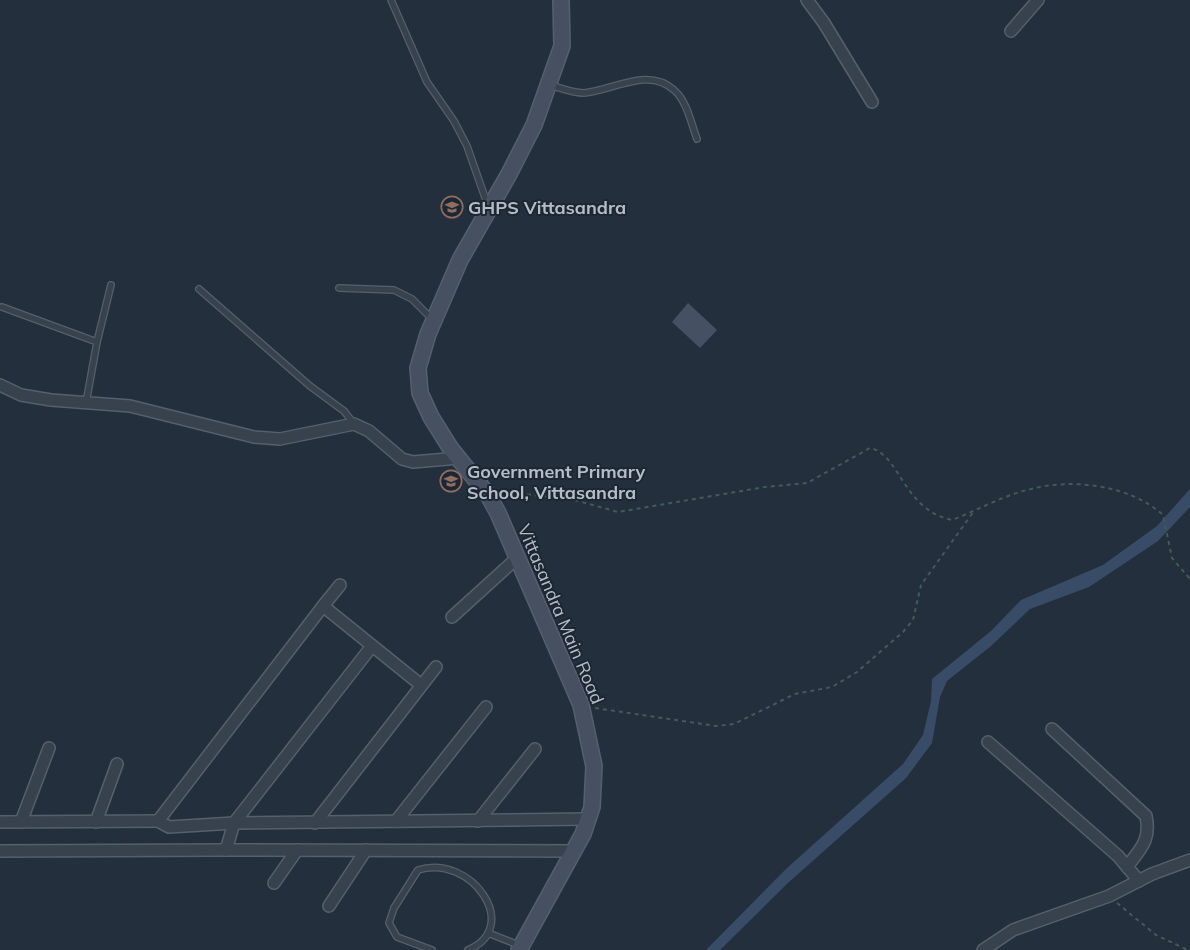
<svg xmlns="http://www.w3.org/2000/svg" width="1190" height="950" font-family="Mulish,sans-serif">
  <rect width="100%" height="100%" fill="#242f3e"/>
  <!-- water -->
  <polygon fill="#394c67" points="1190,489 1190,507 1158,541 1089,587 1030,609 991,646 947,681 940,697 932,743 906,778 789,882 720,950 706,950 786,869 903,764 923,735 931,701 932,679 991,631 1021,600 1103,565 1157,526"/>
  <!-- building -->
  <polygon fill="#455162" points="688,303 717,330 700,348 672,322"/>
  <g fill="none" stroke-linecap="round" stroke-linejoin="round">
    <!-- lane casing -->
    <g stroke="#565f6c" stroke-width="8">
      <g id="lane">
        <polyline points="391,0 427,82 454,121 467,146 488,206"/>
        <path d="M 550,85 C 560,88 573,93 584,93 C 612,91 648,66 674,90 C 687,101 691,123 697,139"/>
        <polyline points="339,288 394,290 412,299 432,319"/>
        <polyline points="199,289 310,386 344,411 354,424"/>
        <polyline points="2,307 97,342 86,403"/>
        <polyline points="97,342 111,285"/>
        <polyline points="488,933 521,946"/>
        <path d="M 432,950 L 397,937 L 389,923 L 394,908 L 418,870 C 471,853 523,927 468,950"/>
      </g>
    </g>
    <!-- street casing -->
    <g stroke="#565f6c" stroke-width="14">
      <g id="street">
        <polyline points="807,0 824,23 872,102"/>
        <polyline points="1011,31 1038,0"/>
        <polyline points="0,385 21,395 51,400 130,406 254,437 280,439 354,424 369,431 402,459 413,462 459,458"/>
        <polyline points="323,606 340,585"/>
        <polyline points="452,617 517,558"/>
        <polyline points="421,685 323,606 158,821 169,827 234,823 589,819"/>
        <path d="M 1052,729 L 1146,816 C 1151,840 1141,848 1127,867"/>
        <polyline points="988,742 1118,856 1139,881"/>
        <polyline points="396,821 486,707"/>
        <polyline points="478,821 535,749"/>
        <polyline points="0,822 158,821"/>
        <polyline points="21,822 49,748"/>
        <polyline points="96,822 117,764"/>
        <polyline points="315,823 436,667"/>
        <polyline points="226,850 234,823 372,646"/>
        <polyline points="0,851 226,850 573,851"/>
        <polyline points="274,883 297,850"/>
        <polyline points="329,906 366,850"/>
        <polyline points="983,950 1013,930 1109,896 1152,874 1190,860"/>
      </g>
    </g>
    <!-- secondary casing -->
    <g stroke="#565f6c" stroke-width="18">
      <polyline id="secondary" points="519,950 583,834 592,807 594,766 581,705 498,513 488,495 451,449 431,417 420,393 418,368 428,334 460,260 509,174 534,125 562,46 561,0"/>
    </g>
    <!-- path -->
    <g stroke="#44595c" stroke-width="2" stroke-dasharray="4 4" stroke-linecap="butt">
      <path d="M 503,492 L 571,499 L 618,512 L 765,487 L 807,483 L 870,448 C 900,454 903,510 952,520 C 978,510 1004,495 1031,489 C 1073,478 1130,485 1163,515 L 1172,558 L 1190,579"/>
      <polyline points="595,708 716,726 734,724 795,694 832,687 857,672 903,632 913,620 921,585 974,511"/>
      <polyline points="1117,903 1156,935 1188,950"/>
    </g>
    <!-- lane -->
    <use href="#lane" stroke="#38414e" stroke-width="5.5"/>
    <!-- street -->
    <use href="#street" stroke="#38414e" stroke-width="11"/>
    <!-- secondary -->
    <use href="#secondary" stroke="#465061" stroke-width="15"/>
  </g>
  <!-- icons -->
  <defs>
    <g id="school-ring" transform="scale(1.125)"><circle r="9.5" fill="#1d2633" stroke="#8d6e63" stroke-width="1.5"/><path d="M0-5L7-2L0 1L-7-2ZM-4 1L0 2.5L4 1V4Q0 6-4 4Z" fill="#8d6e63"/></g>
  </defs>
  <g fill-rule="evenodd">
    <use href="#school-ring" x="452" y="207"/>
    <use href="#school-ring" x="451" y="481"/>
  </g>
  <g text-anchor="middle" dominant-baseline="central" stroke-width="4" stroke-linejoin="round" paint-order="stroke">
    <!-- poi labels -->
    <g font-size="18" font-weight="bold" fill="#b4bcc9" stroke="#1d2633" text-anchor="start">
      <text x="468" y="207">GHPS Vittasandra</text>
      <text x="467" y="471">Government Primary<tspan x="467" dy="21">School, Vittasandra</tspan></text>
    </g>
    <!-- street labels -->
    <g font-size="18" fill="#b4bcc9" stroke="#1d2633">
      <text transform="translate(561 614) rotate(67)">Vittasandra Main Road</text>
    </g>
  </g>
</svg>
